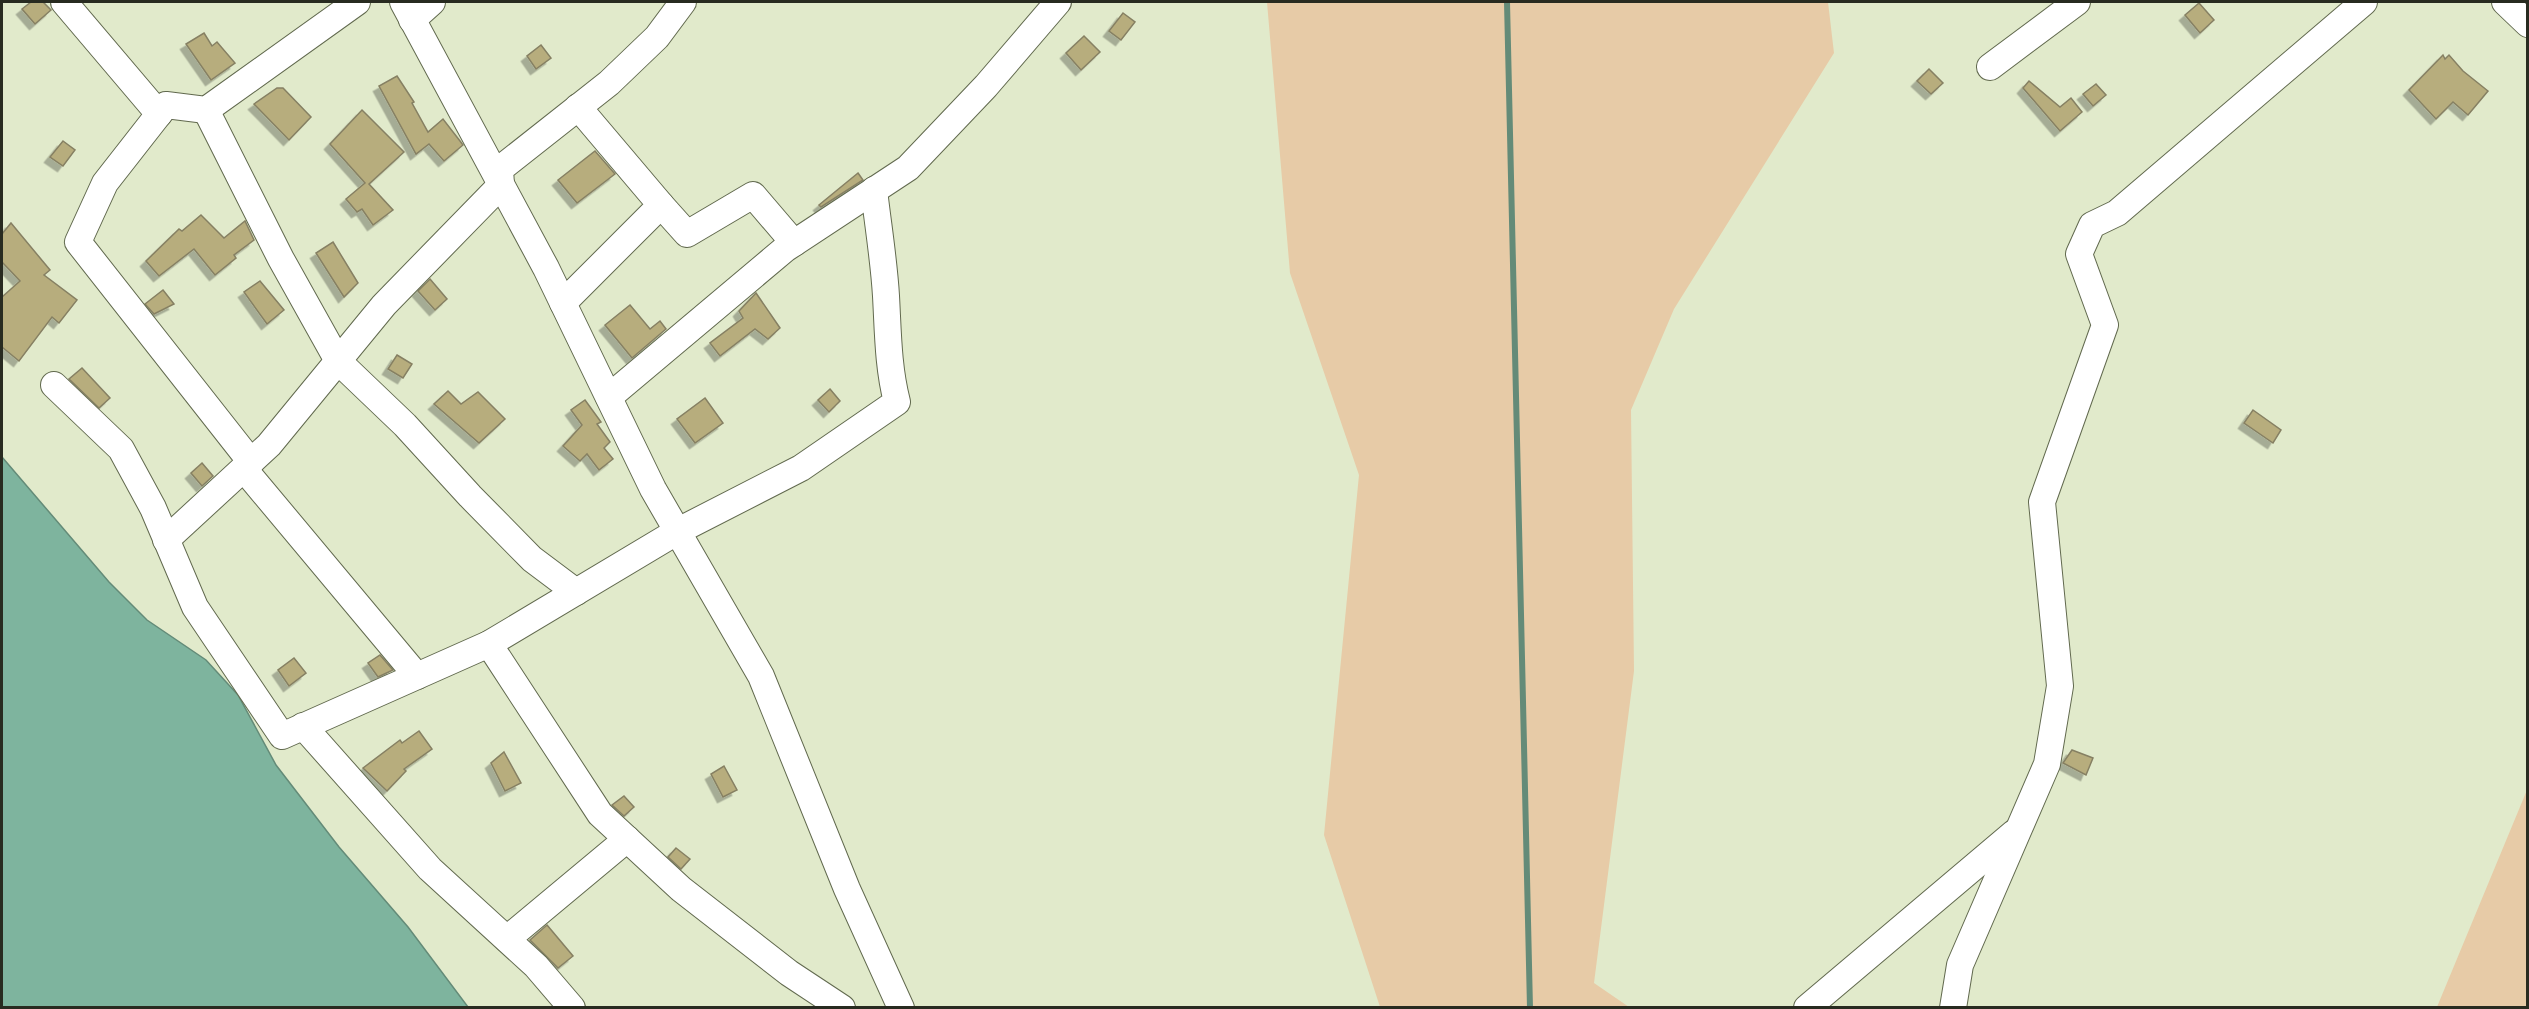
<svg xmlns="http://www.w3.org/2000/svg" width="2529" height="1009" font-family="'Space Grotesk',sans-serif">
  <defs>
    <filter id="shadow"><feDropShadow dx="-5.5" dy="5.5" stdDeviation="0" flood-color="#0004"/></filter>
  </defs>
  <rect width="100%" height="100%" fill="#e1eacb"/>
  <!-- green -->
  <g fill="#e7cba7">
    <polygon points="1267,2 1828,2 1834,53 1674,309 1631,410 1634,671 1594,983 1629,1007 1380,1007 1324,835 1359,475 1290,273"/>
    <polygon points="2527,789 2527,1007 2437,1007 2527,790"/>
  </g>
  <!-- water -->
  <polygon fill="#7eb49e" stroke="#648b78" stroke-width="1.5" points="2,457 109,582 147,620 206,660 238,695 276,765 339,847 408,927 468,1007 2,1007"/>
  <g fill="none" stroke-linecap="round" stroke-linejoin="round">
    <!-- stream -->
    <polyline stroke="#648b78" stroke-width="6" points="1507,2 1530,1008"/>
  </g>
  <!-- building -->
  <g fill="#b7ad7d" stroke="#868063" stroke-width="1.5" filter="url(#shadow)">
    <polygon points="31,2 43,2 51,10 35,24 22,9"/>
    <polygon points="2199,3 2214,20 2200,33 2185,15"/>
    <polygon points="1123,13 1135,22 1121,40 1109,31"/>
    <polygon points="204,33 212,46 217,42 235,63 211,80 186,44"/>
    <polygon points="1084,36 1100,52 1081,70 1066,53"/>
    <polygon points="541,45 551,58 536,69 527,56"/>
    <polygon points="2443,55 2445,59 2449,55 2463,71 2488,91 2468,115 2453,102 2436,119 2409,90"/>
    <polygon points="1929,69 1943,83 1931,94 1917,81"/>
    <polygon points="397,76 414,102 412,103 428,132 443,119 460,141 463,145 444,161 429,144 416,154 379,86"/>
    <polygon points="2029,81 2060,107 2071,98 2082,112 2060,131 2023,88"/>
    <polygon points="2096,84 2106,95 2093,106 2083,94"/>
    <polygon points="277,88 283,88 311,117 289,140 254,104"/>
    <polygon points="362,110 404,152 369,184 393,210 373,225 362,209 357,212 346,199 365,183 330,144"/>
    <polygon points="63,141 75,150 63,166 50,157"/>
    <polygon points="595,151 615,174 577,203 558,180"/>
    <polygon points="858,173 863,180 821,207 819,205"/>
    <polygon points="201,215 224,238 245,221 254,240 234,255 236,258 215,275 194,249 159,276 146,261 179,229 182,231"/>
    <polygon points="11,223 50,270 44,275 77,300 59,323 52,317 19,361 2,347 2,297 20,281 2,262 2,234"/>
    <polygon points="333,242 358,283 344,297 316,253"/>
    <polygon points="430,279 447,299 435,310 418,291"/>
    <polygon points="260,281 284,310 267,324 244,292"/>
    <polygon points="163,290 174,304 154,314 145,304"/>
    <polygon points="756,293 780,328 768,339 755,329 720,356 710,343 743,318 739,311"/>
    <polygon points="630,305 650,329 660,321 666,329 632,358 605,325"/>
    <polygon points="397,355 412,364 403,378 388,369"/>
    <polygon points="82,368 110,398 99,408 69,379"/>
    <polygon points="830,389 840,401 829,412 818,400"/>
    <polygon points="448,391 461,404 478,392 505,419 479,443 434,404"/>
    <polygon points="705,398 723,423 695,443 677,419"/>
    <polygon points="585,400 601,422 597,424 610,442 604,448 613,459 599,470 587,454 580,461 563,446 582,425 571,410"/>
    <polygon points="2253,410 2281,430 2273,443 2244,423"/>
    <polygon points="202,463 213,476 202,486 191,473"/>
    <polygon points="380,655 393,670 378,677 368,663"/>
    <polygon points="294,658 306,673 289,686 278,670"/>
    <polygon points="419,731 432,749 404,769 406,771 387,791 363,768 400,740 402,743"/>
    <polygon points="2072,750 2093,758 2086,775 2063,763"/>
    <polygon points="504,752 521,783 505,791 491,763"/>
    <polygon points="724,766 737,790 723,797 711,774"/>
    <polygon points="624,796 634,807 624,816 612,805"/>
    <polygon points="676,848 690,859 681,869 668,857"/>
    <polygon points="547,925 573,956 558,968 530,940"/>
  </g>
  <g fill="none" stroke-linecap="round" stroke-linejoin="round">
    <!-- minor casing -->
    <g stroke="#61694e" stroke-width="28">
      <g id="minor">
        <polyline points="64,2 159,114"/>
        <polyline points="403,2 546,268 653,489 761,676 847,889 901,1008"/>
        <polyline points="2505,2 2528,24"/>
        <polyline points="412,20 432,2"/>
        <polyline points="1990,67 2077,2"/>
        <polyline points="206,110 281,259 338,361 405,425 470,496 532,559 576,592"/>
        <polyline points="661,205 687,234 753,195 794,243"/>
        <polyline points="563,303 661,205 578,107"/>
        <path d="M 54,385 L 121,449 L 153,508 L 195,607 L 282,736 L 489,644 L 678,531 L 801,468 L 897,402 C 888,367 888,332 886,296 C 884,261 878,225 874,190"/>
        <polyline points="609,397 785,249 908,168 986,86 1058,2"/>
        <polyline points="251,462 78,242 105,183 166,105 206,110 357,2"/>
        <polyline points="244,469 417,676"/>
        <polyline points="166,540 269,445 384,305 501,185 500,169 609,83 657,37 683,2"/>
        <polyline points="489,644 600,814 681,889 789,973 842,1008"/>
        <polyline points="303,726 430,869 536,966 572,1008"/>
        <polyline points="507,939 627,839"/>
        <polyline points="1807,1008 2014,833"/>
        <polyline points="1953,1008 1960,965 2047,764 2060,686 2042,502 2105,325 2079,254 2092,225 2117,213 2364,2"/>
      </g>
    </g>
    <!-- minor -->
    <use href="#minor" stroke="#fff" stroke-width="26"/>
  </g>
  <!-- border -->
  <rect width="2529" height="1009" fill="none" stroke="#282b20" stroke-width="6"/>
</svg>
